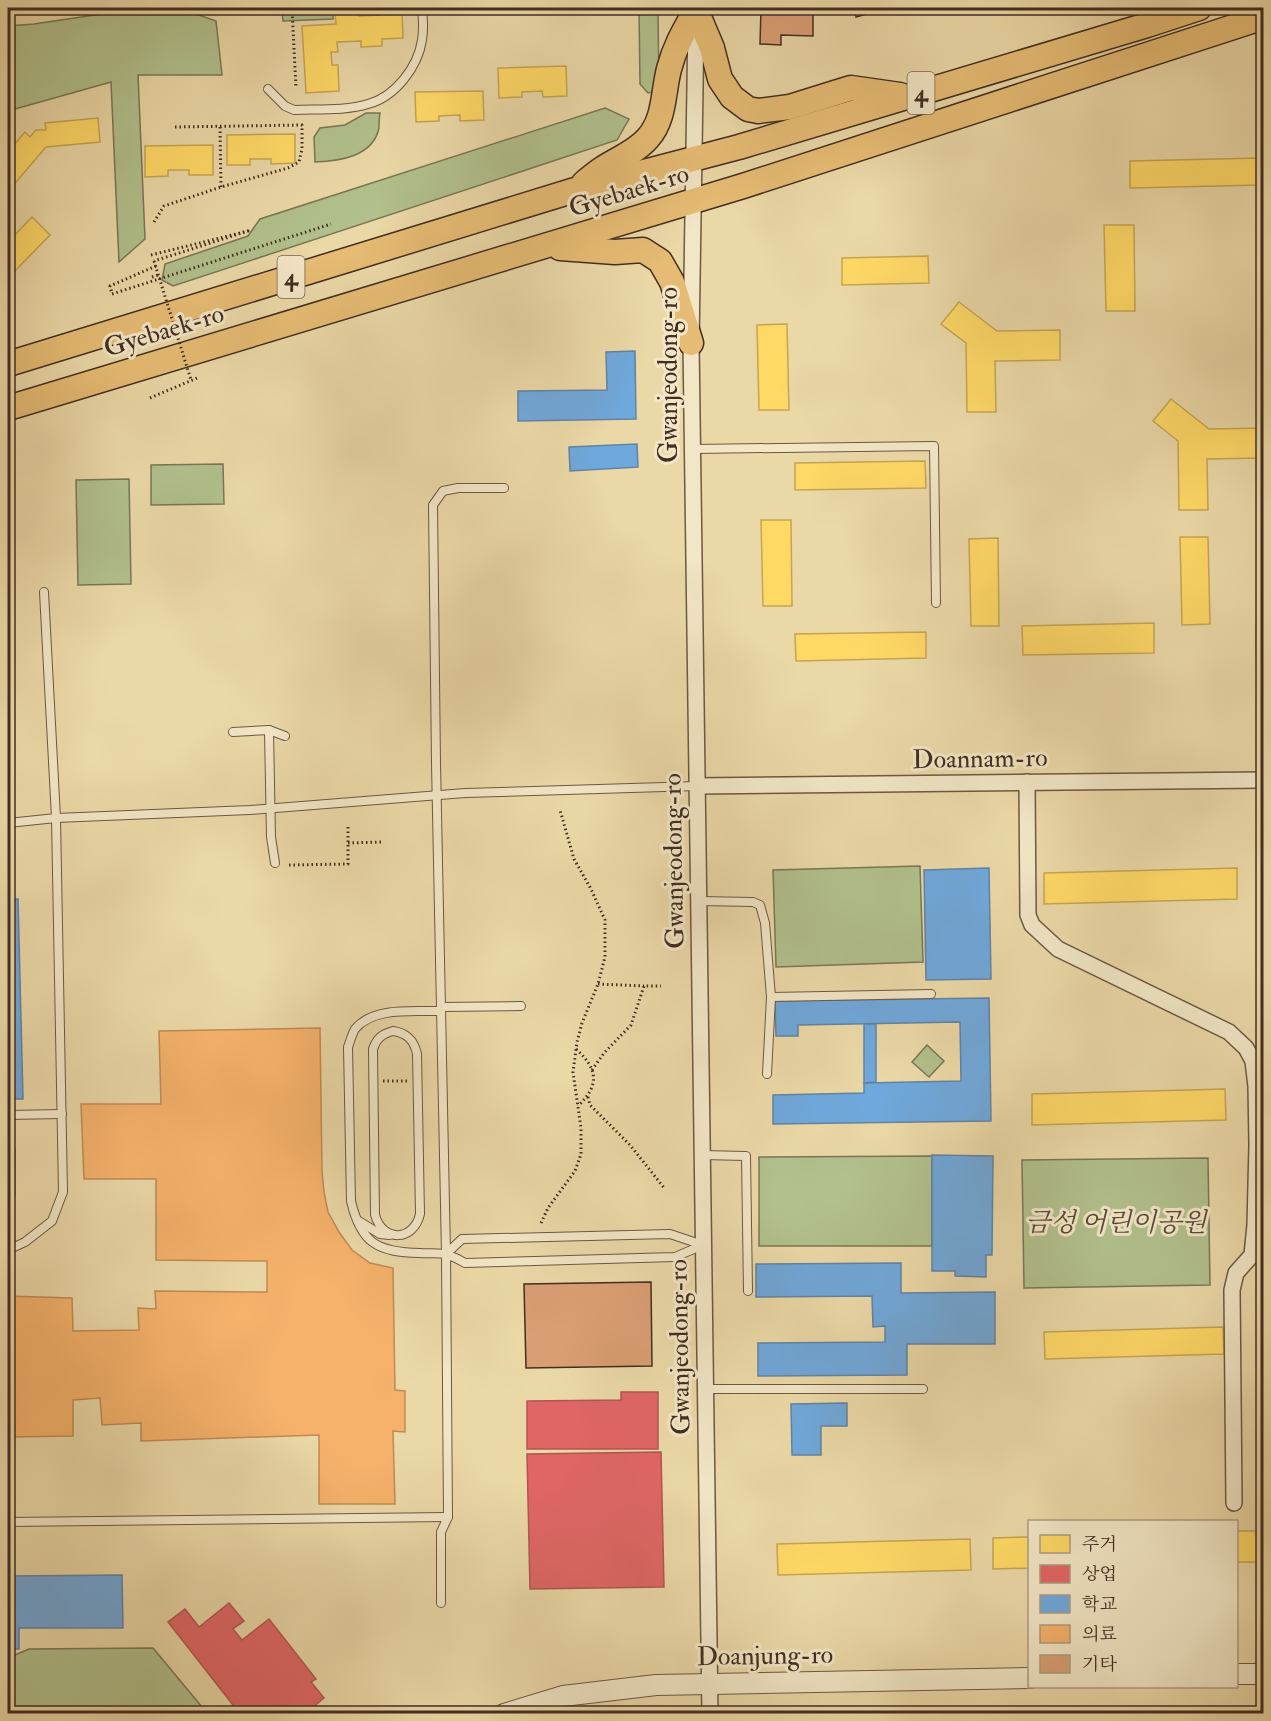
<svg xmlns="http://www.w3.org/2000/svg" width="1271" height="1721" font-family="'IM FELL Double Pica','Noto Serif KR',serif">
  <rect width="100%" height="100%" fill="#ebd8a7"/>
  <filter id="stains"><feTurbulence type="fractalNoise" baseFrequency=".00333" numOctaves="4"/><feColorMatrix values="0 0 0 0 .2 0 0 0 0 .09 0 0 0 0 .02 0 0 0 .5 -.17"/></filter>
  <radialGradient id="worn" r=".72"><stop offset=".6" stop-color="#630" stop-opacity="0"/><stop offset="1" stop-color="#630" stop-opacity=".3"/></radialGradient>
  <!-- green -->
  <g fill="#b1c08c" stroke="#7a7657" stroke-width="1.5">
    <polygon points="108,8 179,8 216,21 222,75 138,75 145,239 119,262 111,82 8,111 8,26 34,24 108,13"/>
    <polygon points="232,8 333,8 333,19 283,21 282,10 233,12"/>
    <polygon points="639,8 658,8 659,91 648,93 640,84"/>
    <polygon points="605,108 629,119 617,140 173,286 162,280 165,264 248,236 260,219"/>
    <path d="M 366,113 L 380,113 C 379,118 379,123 379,128 C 373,157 339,161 315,162 L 314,137 L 320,128 L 345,125 Z"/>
    <polygon points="223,464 224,504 151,505 151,465"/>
    <polygon points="129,479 131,584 78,585 76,480"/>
    <polygon points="920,866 923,962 776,967 773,870"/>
    <polygon points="927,1045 944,1061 929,1077 912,1062"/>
    <polygon points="932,1156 932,1246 759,1246 759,1157"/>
    <polygon points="1208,1158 1210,1285 1024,1288 1022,1160"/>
    <polygon points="153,1648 207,1713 8,1713 8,1658 29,1649"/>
  </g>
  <!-- homes -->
  <g fill="#ffd966" stroke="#c6a552" stroke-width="1.5">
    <polygon points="402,8 403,38 382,39 382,46 361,47 361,41 337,42 338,52 331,52 332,65 338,65 339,91 306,93 302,26 336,24 335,12 358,10 359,16 381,15 381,10"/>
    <polygon points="566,66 567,96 543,97 542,91 522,92 522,97 499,98 498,68"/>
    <polygon points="483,91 484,120 460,121 460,115 439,116 439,121 416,122 415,92"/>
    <polygon points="98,118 100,142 46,147 11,188 8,185 8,152 25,132 30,137 36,130 46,130 45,123"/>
    <polygon points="295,134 295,163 271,164 271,159 250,159 250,165 227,165 227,135"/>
    <polygon points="213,145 213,175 189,175 189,170 168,170 168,176 145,177 145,146"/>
    <polygon points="1260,158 1261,185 1130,188 1130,161"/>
    <polygon points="32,217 50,235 14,272 9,267 8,268 8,242"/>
    <polygon points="1104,225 1134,225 1135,311 1106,311"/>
    <polygon points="928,256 929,283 842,285 842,258"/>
    <polygon points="959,302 997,331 1060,330 1060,360 995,361 996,412 967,412 966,343 941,324"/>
    <polygon points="787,324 789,410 759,410 757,325"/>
    <polygon points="1171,399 1209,429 1264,428 1264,458 1207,459 1208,510 1179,510 1178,441 1153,421"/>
    <polygon points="925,461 926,488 795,490 795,463"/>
    <polygon points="761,520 791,520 792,606 763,606"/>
    <polygon points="1180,537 1208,537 1210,624 1182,625"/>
    <polygon points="998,538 999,626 971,626 969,539"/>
    <polygon points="1154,623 1154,653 1023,655 1022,626"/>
    <polygon points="1256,625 1264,625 1264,654 1256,655"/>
    <polygon points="926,632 926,658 796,661 795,634"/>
    <polygon points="1237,868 1237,899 1044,904 1044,873"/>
    <polygon points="1225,1089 1226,1120 1032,1125 1032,1094"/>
    <polygon points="1223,1327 1224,1354 1045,1359 1044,1332"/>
    <rect x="1236" y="1531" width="28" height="31"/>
    <polygon points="1028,1537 1030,1537 1030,1568 993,1569 993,1538"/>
    <polygon points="970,1539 971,1570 778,1575 777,1544"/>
  </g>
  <!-- shops -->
  <g fill="#e06666" stroke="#b15552" stroke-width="1.5">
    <polygon points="621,1392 658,1392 658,1449 527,1449 527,1401 621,1400"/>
    <polygon points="661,1452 664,1587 530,1589 527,1454"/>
    <polygon points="229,1603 244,1621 233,1629 242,1640 269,1619 316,1679 311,1682 324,1698 305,1714 240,1714 168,1622 185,1609 199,1627"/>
  </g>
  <!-- schools -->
  <g fill="#6fa8dc" stroke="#6283a4" stroke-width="1.5">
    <polygon points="635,351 636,419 518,421 518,391 607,390 606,352"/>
    <polygon points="637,444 638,467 570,471 569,447"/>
    <polygon points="989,868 991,979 926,980 924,870"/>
    <polygon points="8,899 18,899 23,1099 8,1099"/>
    <polygon points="989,998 991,1121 773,1124 773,1095 864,1093 864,1083 961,1081 960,1022 798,1025 798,1036 776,1036 775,1001"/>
    <polygon points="864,1024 876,1024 876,1082 864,1083"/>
    <rect x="8" y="1148" width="7" height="48"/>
    <polygon points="932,1155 993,1156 992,1255 986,1255 986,1277 955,1276 955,1271 932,1271"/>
    <polygon points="901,1263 901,1293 995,1292 995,1344 907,1344 907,1375 758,1376 758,1343 885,1342 885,1326 873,1327 872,1296 756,1297 756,1264"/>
    <polygon points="847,1403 847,1426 821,1426 821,1455 792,1455 791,1404"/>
    <polygon points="122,1575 123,1628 19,1628 19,1649 8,1649 8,1576"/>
  </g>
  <!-- health -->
  <polygon fill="#f6b26b" stroke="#c08a55" stroke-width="1.5" points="320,1028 322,1171 324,1192 328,1212 339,1232 352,1250 370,1263 393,1268 395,1390 405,1391 405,1432 393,1431 395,1504 319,1504 319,1435 141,1441 141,1423 102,1425 100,1398 73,1400 73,1436 9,1437 8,1296 72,1298 73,1331 139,1330 138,1308 156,1309 155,1291 267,1292 267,1261 156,1260 156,1179 84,1179 81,1104 161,1104 159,1031"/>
  <!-- building -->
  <g fill="#da9e74" stroke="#422d22" stroke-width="1.5">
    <polygon points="761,8 813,8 813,36 781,35 781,45 760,44"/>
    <polygon points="856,8 888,8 856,17"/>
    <polygon points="651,1282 652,1366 526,1368 524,1284"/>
  </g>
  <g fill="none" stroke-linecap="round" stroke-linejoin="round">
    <!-- service casing -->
    <g stroke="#6c5843" stroke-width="10">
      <g id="service">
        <path d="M 268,89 L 285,106 L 294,110 C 317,109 346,111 368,104 C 395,97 418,67 422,40 C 424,29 423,18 422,8"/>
        <polyline points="693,449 934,446 936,603"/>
        <polyline points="269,730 271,837 275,863"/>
        <polyline points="233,732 269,730 285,736"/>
        <polyline points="8,823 56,818 250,810 465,793 697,786"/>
        <polyline points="699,901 753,902 760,905 765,923 771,997 931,994"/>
        <polyline points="441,1007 521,1006"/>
        <path d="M 441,1011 C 415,1012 374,1006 355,1029 C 352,1034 350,1042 348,1047 L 351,1201 C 361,1244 378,1252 420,1253 C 429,1254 440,1252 448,1255 C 454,1257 460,1260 465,1263 L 675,1257 L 703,1245"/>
        <path d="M 393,1031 C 407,1033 414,1040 417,1054 L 420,1214 C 414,1241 383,1243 375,1215 L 373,1049 C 377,1038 382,1034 393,1031 Z"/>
        <polyline points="767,1074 771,997"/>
        <polyline points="8,1115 62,1114"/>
        <polyline points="702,1155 746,1156 748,1291"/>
        <polyline points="357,1220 380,1234 389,1235"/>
        <polyline points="8,1250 25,1242 52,1221 63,1192 56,818 44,592"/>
        <polyline points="446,1254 462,1239 670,1234 703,1245"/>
        <polyline points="705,1389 923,1389"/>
        <polyline points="8,1522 448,1517"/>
        <polyline points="441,1603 441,1532 448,1517 446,1254 436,763 433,505 443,491 458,488 504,488"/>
      </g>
    </g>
    <!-- minor casing -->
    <g stroke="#6c5843" stroke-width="18">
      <g id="minor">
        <polyline points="696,22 691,343 710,1714"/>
        <polyline points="1027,782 1028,915 1032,925 1058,949 1229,1032 1246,1048 1253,1061 1256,1086 1257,1145 1255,1225 1252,1255 1236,1273 1232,1290 1234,1503"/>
        <polyline points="697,786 1264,780"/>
      </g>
    </g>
    <!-- tertiary casing -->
    <g stroke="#6c5843" stroke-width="22">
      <g id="tertiary">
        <polyline points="1236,1674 1264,1674"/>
        <polyline points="504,1714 563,1696 656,1685 1030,1678"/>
      </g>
    </g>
    <!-- primary casing -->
    <g stroke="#422d22" stroke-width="27">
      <g id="primary">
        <polyline points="696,10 712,48 720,79 732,97 748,109 758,111 790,107 851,88 900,95"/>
        <path d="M 584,183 C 590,178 596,173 602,169 C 617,159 636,152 648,138 C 665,119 663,92 669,69 C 675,46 684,31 696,10"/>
        <polyline points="560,248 615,252 643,250 660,261 672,282 691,343"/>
        <polyline points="8,364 575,190 739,147 1147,25 1199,8"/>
        <polyline points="8,408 743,186 1264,17"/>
      </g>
    </g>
    <!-- path -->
    <g stroke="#422d22" stroke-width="3" stroke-dasharray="1.5 3" stroke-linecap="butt">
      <polyline points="293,8 292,9 296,88"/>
      <polyline points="220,127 221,187"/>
      <polyline points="154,222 164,206 221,187 288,168 299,162 302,149 302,125 175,127"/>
      <polyline points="151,255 248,231 154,261"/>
      <polyline points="156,266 110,286 112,294 331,224"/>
      <polyline points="152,277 158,275"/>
      <polyline points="150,398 197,378"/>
      <polyline points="348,843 382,842"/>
      <polyline points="289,865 348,864 348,824"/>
      <polyline points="598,984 644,986"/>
      <path d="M 576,1049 C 598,1069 600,1085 578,1106"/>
      <polyline points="592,1070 604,1053 631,1025 644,986 661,986"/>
      <polyline points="383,1081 407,1081"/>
      <polyline points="588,1097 590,1105 630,1145 665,1189"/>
      <polyline points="541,1223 548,1208 575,1171 581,1154 581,1128 573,1072 577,1042 582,1023 598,984 605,957 605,920 591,889 574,859 560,810"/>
    </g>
    <!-- service -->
    <use href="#service" stroke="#f2e6c6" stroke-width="8"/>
    <!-- minor -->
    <use href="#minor" stroke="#f2e6c6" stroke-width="15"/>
    <!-- tertiary -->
    <use href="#tertiary" stroke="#f2e6c6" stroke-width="20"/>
    <!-- primary -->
    <use href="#primary" stroke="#e6bc74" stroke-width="24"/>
    <!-- path-bridge -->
    <polyline stroke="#422d22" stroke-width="3" stroke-dasharray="1.5 3" stroke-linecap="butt" points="154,261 191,380"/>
  </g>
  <g text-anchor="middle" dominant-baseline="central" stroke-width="6" stroke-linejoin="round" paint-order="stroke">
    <!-- shield labels -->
    <g fill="#f2e6c6" stroke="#776453" stroke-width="1.5">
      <rect x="907.5" y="72" width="27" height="42" rx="4.5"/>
      <rect x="277.5" y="256" width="27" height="42" rx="4.5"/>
    </g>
    <g font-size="24" font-weight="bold" fill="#422d22">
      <text x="921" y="93">4</text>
      <text x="291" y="277">4</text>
    </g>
    <!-- street labels -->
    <g font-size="26" fill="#422d22" stroke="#f2e6c6">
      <text transform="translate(629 191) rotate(-17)">Gyebaek-ro</text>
      <text transform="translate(164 331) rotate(-17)">Gyebaek-ro</text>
      <text transform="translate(669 375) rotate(-90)">Gwanjeodong-ro</text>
      <text transform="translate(980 759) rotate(-1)">Doannam-ro</text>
      <text transform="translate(674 861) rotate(-91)">Gwanjeodong-ro</text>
      <text transform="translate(680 1347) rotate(-91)">Gwanjeodong-ro</text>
      <text transform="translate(765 1656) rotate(-1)">Doanjung-ro</text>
    </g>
    <!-- park labels -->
    <g font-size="26" font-style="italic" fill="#584a37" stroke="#f2e6c6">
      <text x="1116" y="1223">금성 어린이공원</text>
    </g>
  </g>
  <!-- margin -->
  <rect width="1271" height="1721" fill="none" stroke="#ebd8a7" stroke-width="30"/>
  <rect x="9" y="9" width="1253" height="1703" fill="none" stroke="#422d22" stroke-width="3"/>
  <rect x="15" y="15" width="1241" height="1691" fill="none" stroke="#422d22" stroke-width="1.5"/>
  <!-- legend -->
  <rect x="1028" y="1520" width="210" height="168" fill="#f2e6c6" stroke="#ac9c84" stroke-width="1.5"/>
  <rect x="1040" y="1535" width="30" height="18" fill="#ffd966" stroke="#ac9c84" stroke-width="1.5"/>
  <text x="1082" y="1550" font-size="18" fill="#422d22">주거</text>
  <rect x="1040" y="1565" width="30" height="18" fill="#e06666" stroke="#ac9c84" stroke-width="1.5"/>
  <text x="1082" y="1580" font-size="18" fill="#422d22">상업</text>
  <rect x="1040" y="1595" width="30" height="18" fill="#6fa8dc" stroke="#ac9c84" stroke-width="1.5"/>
  <text x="1082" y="1610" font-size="18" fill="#422d22">학교</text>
  <rect x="1040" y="1625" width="30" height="18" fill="#f6b26b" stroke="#ac9c84" stroke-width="1.5"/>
  <text x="1082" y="1640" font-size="18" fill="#422d22">의료</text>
  <rect x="1040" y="1655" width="30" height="18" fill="#da9e74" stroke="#ac9c84" stroke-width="1.5"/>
  <text x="1082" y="1670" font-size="18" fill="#422d22">기타</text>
  <rect width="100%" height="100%" filter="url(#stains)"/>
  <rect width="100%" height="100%" fill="url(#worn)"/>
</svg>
